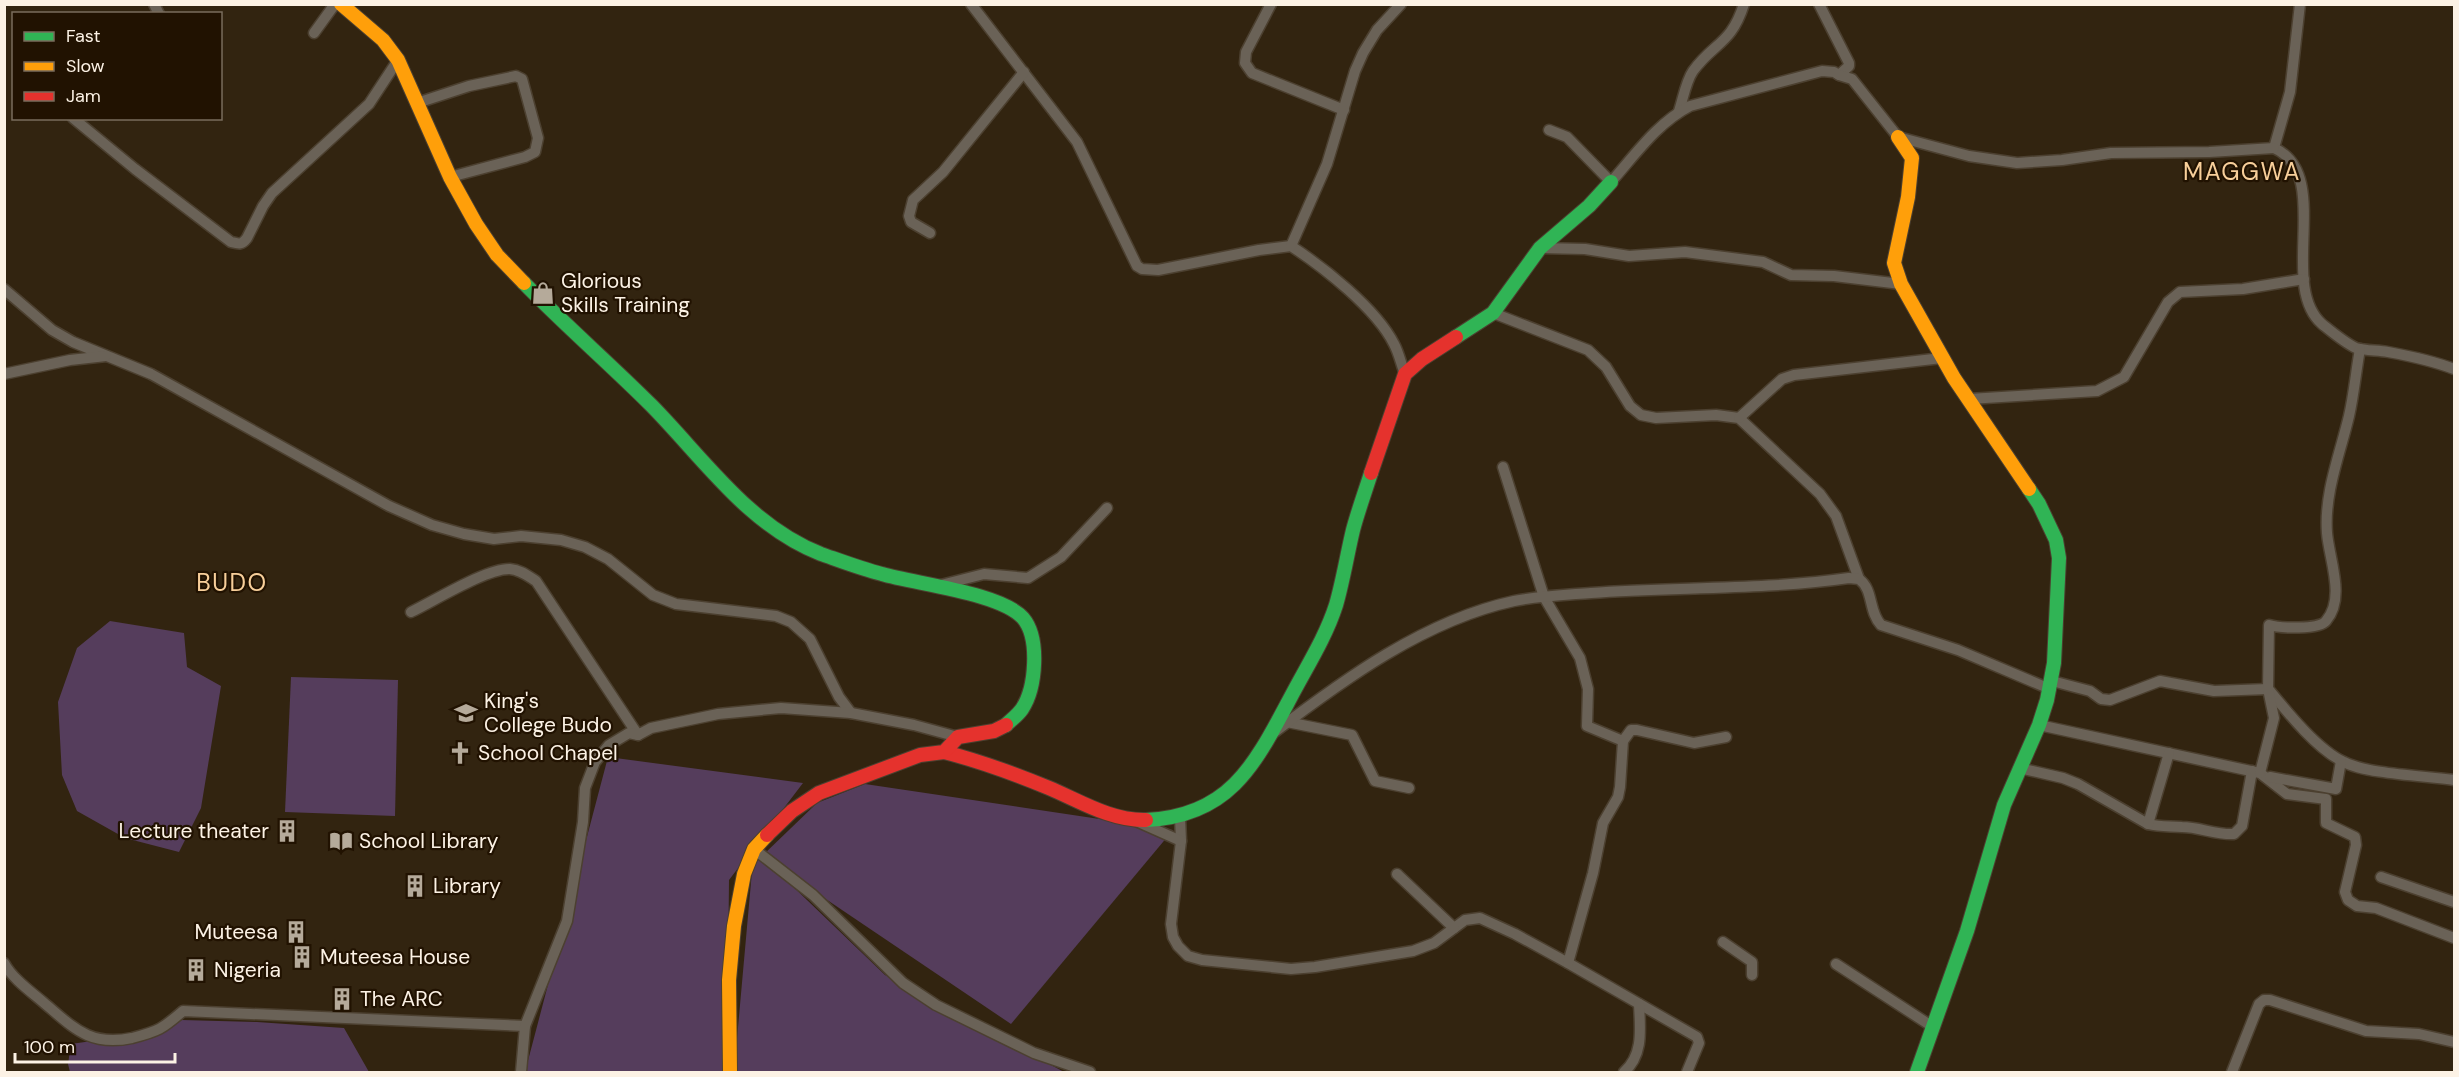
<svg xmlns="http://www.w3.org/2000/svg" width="2459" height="1077" font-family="'DM Sans',sans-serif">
  <rect width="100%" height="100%" fill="#322410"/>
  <!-- green -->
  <g fill="#553d5c">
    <polygon points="110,621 184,633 187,667 221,686 201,808 179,852 125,838 77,811 62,775 58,702 77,648"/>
    <polygon points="291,677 398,680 395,816 285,812"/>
    <polygon points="608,757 803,783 729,880 727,1072 525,1072"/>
    <polygon points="865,784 1173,830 1011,1024 762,856 817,803"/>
    <polygon points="754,849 885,975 1064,1072 734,1072"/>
    <polygon points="182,1020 257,1022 344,1028 369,1072 70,1072 68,1064 71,1044 140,1034"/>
  </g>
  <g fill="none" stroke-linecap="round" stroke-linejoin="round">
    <!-- street casing -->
    <g stroke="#4c4030" stroke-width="13">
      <g id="street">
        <polyline points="154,4 159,14"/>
        <path d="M 971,4 L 1077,142 L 1137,266 L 1142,269 L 1158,270 L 1259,250 L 1291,246 C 1323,267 1376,308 1394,344 C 1399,353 1401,364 1405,374"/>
        <polyline points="1271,4 1246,52 1245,63 1252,73 1344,110"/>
        <polyline points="1819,4 1849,63 1849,66 1839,75"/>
        <path d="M 2300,4 L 2290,92 L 2274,148 C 2334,175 2277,284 2322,324 C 2332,332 2345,343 2356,348 C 2366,351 2378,350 2388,352 C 2410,356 2433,361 2454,369"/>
        <polyline points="314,33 335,4"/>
        <polyline points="417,103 469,86 516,76 522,79 538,138 535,152 525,157 450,177"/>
        <path d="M 1679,111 C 1683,99 1686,81 1693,71 C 1714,42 1731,45 1744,4"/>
        <path d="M 73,118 L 135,169 L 231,242 C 239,244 242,245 247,238 L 263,206 L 272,193 L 369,104 L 398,60"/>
        <path d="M 1549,130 L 1567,137 L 1611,182 C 1635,155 1657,123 1690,106 L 1822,71 L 1834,72 L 1839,75 L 1852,79 L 1898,137 L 1969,156 L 2017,163 L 2062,160 L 2111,153 L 2209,152 L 2274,148"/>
        <polyline points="930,233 911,222 909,216 913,200 943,172 1024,72"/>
        <polyline points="1291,246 1327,164 1355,71 1363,53 1377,30 1401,4"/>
        <polyline points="1540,248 1585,249 1629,256 1685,252 1763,262 1791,275 1834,276 1901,284"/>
        <polyline points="4,289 52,330 73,342 151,374 389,506 432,525 464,534 494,539 521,536 561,540 585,547 608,559 653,595 676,604 776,616 791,622 810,639 839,697 851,713"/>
        <polyline points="1493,313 1588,350 1606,367 1630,406 1641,415 1656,418 1716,415 1739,418 1820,494 1836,516 1859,579"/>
        <polyline points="4,374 70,360 106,356"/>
        <polyline points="1969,399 2097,391 2124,377 2168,302 2180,292 2243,289 2304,279"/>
        <polyline points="1739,418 1782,379 1794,375 1942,358"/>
        <polyline points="1503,467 1544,597 1580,658 1588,689 1587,726 1623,741"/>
        <polyline points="937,586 984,574 1028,578 1061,557 1107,508"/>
        <path d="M 411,612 C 434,601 487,568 510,569 C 521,570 528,576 536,581 L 638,735"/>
        <polyline points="2052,681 2090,691 2101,699 2110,700 2160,681 2214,691 2268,689"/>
        <path d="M 2270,691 C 2288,713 2318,750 2344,762 C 2366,774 2427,776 2454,780"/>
        <polyline points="1287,722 1352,735 1375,781 1409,788"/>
        <polyline points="2039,725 2260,773 2287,794 2326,799 2326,823 2355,837 2356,845 2345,892 2348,900 2357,906 2376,908 2454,938"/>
        <path d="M 1272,734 C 1343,680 1425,620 1514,601 C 1539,596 1565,595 1591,593 C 1677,587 1764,590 1849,578 L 1859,579 C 1874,590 1868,611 1881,625 L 1958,650 L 2050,689"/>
        <path d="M 2019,768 L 2063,778 L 2078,784 L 2148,824 C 2160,827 2169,826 2182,827 C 2200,827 2215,835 2234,834 L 2242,826 L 2252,771"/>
        <path d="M 2260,773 L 2274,718 L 2268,689 L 2269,625 C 2279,628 2319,630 2326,621 C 2346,598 2329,559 2327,533 C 2324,493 2340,454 2349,416 C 2354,394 2356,371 2360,349"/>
        <polyline points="2270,777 2336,789 2341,761"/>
        <polyline points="1180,817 1181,841 1171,924 1173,937 1178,946 1188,956 1202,960 1291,969 1315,967 1413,951 1434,943 1465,920 1480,918 1515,934 1568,963 1697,1037 1699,1043 1687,1072"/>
        <polyline points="1136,821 1181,841"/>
        <polyline points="2148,824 2169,753"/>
        <polyline points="754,849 813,895 903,983 936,1005 1034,1053 1090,1072"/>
        <polyline points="1397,874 1454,928"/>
        <polyline points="2381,877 2454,902"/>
        <polyline points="1723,942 1752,962 1752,975"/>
        <path d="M 4,963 C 12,978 30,991 43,1002 C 73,1027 89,1047 132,1038 C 159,1031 162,1029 183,1011 L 525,1026"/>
        <polyline points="1568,963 1593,873 1603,823 1618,797 1620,787 1623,741 1631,730 1637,730 1694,743 1726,737"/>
        <polyline points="1836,964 1933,1027"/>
        <polyline points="521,1072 525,1026 567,921 583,822 585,788 595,762 609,745 629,733 638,735 651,728 718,714 781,708 851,713 914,725 958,737"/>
        <path d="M 1624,1072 C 1644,1055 1640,1028 1639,1004"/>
        <polyline points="2232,1072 2259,1004 2264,1000 2270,1000 2366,1031 2419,1034 2454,1042"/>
      </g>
    </g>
    <!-- fast casing -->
    <g stroke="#4c4030" stroke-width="16">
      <g id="fast">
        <path d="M 524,283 C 565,325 610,364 652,406 C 704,459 749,526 821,554 C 841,561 862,569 882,574 C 916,584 1001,593 1023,618 C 1040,638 1036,688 1022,709 C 1018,715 1011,720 1006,725"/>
        <polyline points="1456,337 1493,313 1540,248 1589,206 1611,182"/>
        <path d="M 1146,820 C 1233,816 1257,760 1294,691 C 1309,663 1326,636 1336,605 C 1343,581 1347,555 1353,530 C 1358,511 1365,492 1371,473"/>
        <polyline points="1917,1072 1967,931 2004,805 2039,725 2047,700 2054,663 2059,558 2056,540 2039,504 2029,489"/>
      </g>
    </g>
    <!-- slow casing -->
    <g stroke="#4c4030" stroke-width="16">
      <g id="slow">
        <polyline points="341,4 383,40 398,60 450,177 476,224 497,255 524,283"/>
        <polyline points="1898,137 1912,158 1908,197 1894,263 1901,284 1954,378 2029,489"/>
        <polyline points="730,1072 729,980 734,926 744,874 754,849 767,835"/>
      </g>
    </g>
    <!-- jam casing -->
    <g stroke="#4c4030" stroke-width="16">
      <g id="jam">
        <polyline points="1371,473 1405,374 1422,359 1456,337"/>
        <path d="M 944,752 C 980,761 1015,774 1049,788 C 1080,801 1111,821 1146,820"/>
        <polyline points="767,835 792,811 819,793 920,755 944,752 958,737 994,731 1006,725"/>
      </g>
    </g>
    <!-- street -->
    <use href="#street" stroke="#6a6257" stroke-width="10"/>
    <!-- fast -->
    <use href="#fast" stroke="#30b455" stroke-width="14"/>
    <!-- slow -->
    <use href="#slow" stroke="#ff9f0a" stroke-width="14"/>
    <!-- jam -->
    <use href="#jam" stroke="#e5322d" stroke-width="14"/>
  </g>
  <!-- icons -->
  <defs>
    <g id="shop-bare" transform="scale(1.8)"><path d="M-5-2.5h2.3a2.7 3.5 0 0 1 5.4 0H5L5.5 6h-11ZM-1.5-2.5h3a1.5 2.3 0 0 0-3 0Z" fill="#b5aa9a" stroke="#211201" stroke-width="2.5" paint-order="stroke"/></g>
    <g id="school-bare" transform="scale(1.8)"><path d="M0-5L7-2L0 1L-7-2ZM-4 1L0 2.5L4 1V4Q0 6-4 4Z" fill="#b5aa9a" stroke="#211201" stroke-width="2.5" paint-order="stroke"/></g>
    <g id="church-bare" transform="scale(1.8)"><path d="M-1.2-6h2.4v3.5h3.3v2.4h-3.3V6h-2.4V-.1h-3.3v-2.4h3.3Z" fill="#b5aa9a" stroke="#211201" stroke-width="2.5" paint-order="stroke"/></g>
    <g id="building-bare" transform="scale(1.8)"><path d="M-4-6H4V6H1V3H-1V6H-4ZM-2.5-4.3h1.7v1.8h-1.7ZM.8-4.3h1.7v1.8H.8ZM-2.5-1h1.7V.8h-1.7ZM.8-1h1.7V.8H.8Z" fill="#b5aa9a" stroke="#211201" stroke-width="2.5" paint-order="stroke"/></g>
    <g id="library-bare" transform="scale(1.8)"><path d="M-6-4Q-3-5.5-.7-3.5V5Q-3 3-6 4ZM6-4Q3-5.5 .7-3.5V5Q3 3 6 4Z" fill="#b5aa9a" stroke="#211201" stroke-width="2.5" paint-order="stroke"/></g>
  </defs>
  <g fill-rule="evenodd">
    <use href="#shop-bare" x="543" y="293"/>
    <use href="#school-bare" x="466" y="713"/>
    <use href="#church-bare" x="460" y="753"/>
    <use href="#building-bare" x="287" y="831"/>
    <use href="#library-bare" x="341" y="841"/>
    <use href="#building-bare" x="415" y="886"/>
    <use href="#building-bare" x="296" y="932"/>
    <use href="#building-bare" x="302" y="957"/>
    <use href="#building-bare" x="196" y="970"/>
    <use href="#building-bare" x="342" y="999"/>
  </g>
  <g text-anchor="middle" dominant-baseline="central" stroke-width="4.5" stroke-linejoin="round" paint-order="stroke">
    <!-- poi labels -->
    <g font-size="21" fill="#fcf2e5" stroke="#211201" text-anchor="start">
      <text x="561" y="281">Glorious<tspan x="561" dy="24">Skills Training</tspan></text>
      <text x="484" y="701">King's<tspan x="484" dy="24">College Budo</tspan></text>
      <text x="478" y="753">School Chapel</text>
      <text x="269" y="831" text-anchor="end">Lecture theater</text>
      <text x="359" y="841">School Library</text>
      <text x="433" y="886">Library</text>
      <text x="278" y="932" text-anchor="end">Muteesa</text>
      <text x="320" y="957">Muteesa House</text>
      <text x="214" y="970">Nigeria</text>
      <text x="360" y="999">The ARC</text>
    </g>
    <!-- quarter labels -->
    <g font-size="24" letter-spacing="1.5" fill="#f8cf9a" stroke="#211201">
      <text x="2242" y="171">MAGGWA</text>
      <text x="232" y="582">BUDO</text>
    </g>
  </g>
  <!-- border -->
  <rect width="2459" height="1077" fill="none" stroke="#fcf2e5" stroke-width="12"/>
  <!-- legend -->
  <rect x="12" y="12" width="210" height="108" fill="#211201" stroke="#796c5c" stroke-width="1.5"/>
  <rect x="24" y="32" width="30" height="9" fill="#30b455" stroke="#796c5c" stroke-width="1.5"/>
  <text x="66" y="42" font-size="18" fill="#fcf2e5">Fast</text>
  <rect x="24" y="62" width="30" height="9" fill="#ff9f0a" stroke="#796c5c" stroke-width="1.5"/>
  <text x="66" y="72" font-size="18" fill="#fcf2e5">Slow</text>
  <rect x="24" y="92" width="30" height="9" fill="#e5322d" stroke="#796c5c" stroke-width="1.5"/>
  <text x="66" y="102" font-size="18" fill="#fcf2e5">Jam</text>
  <!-- scale -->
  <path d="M15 1053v9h160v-9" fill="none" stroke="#fcf2e5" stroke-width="3"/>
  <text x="24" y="1053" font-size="18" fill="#fcf2e5" stroke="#211201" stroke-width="4.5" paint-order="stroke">100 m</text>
</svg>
